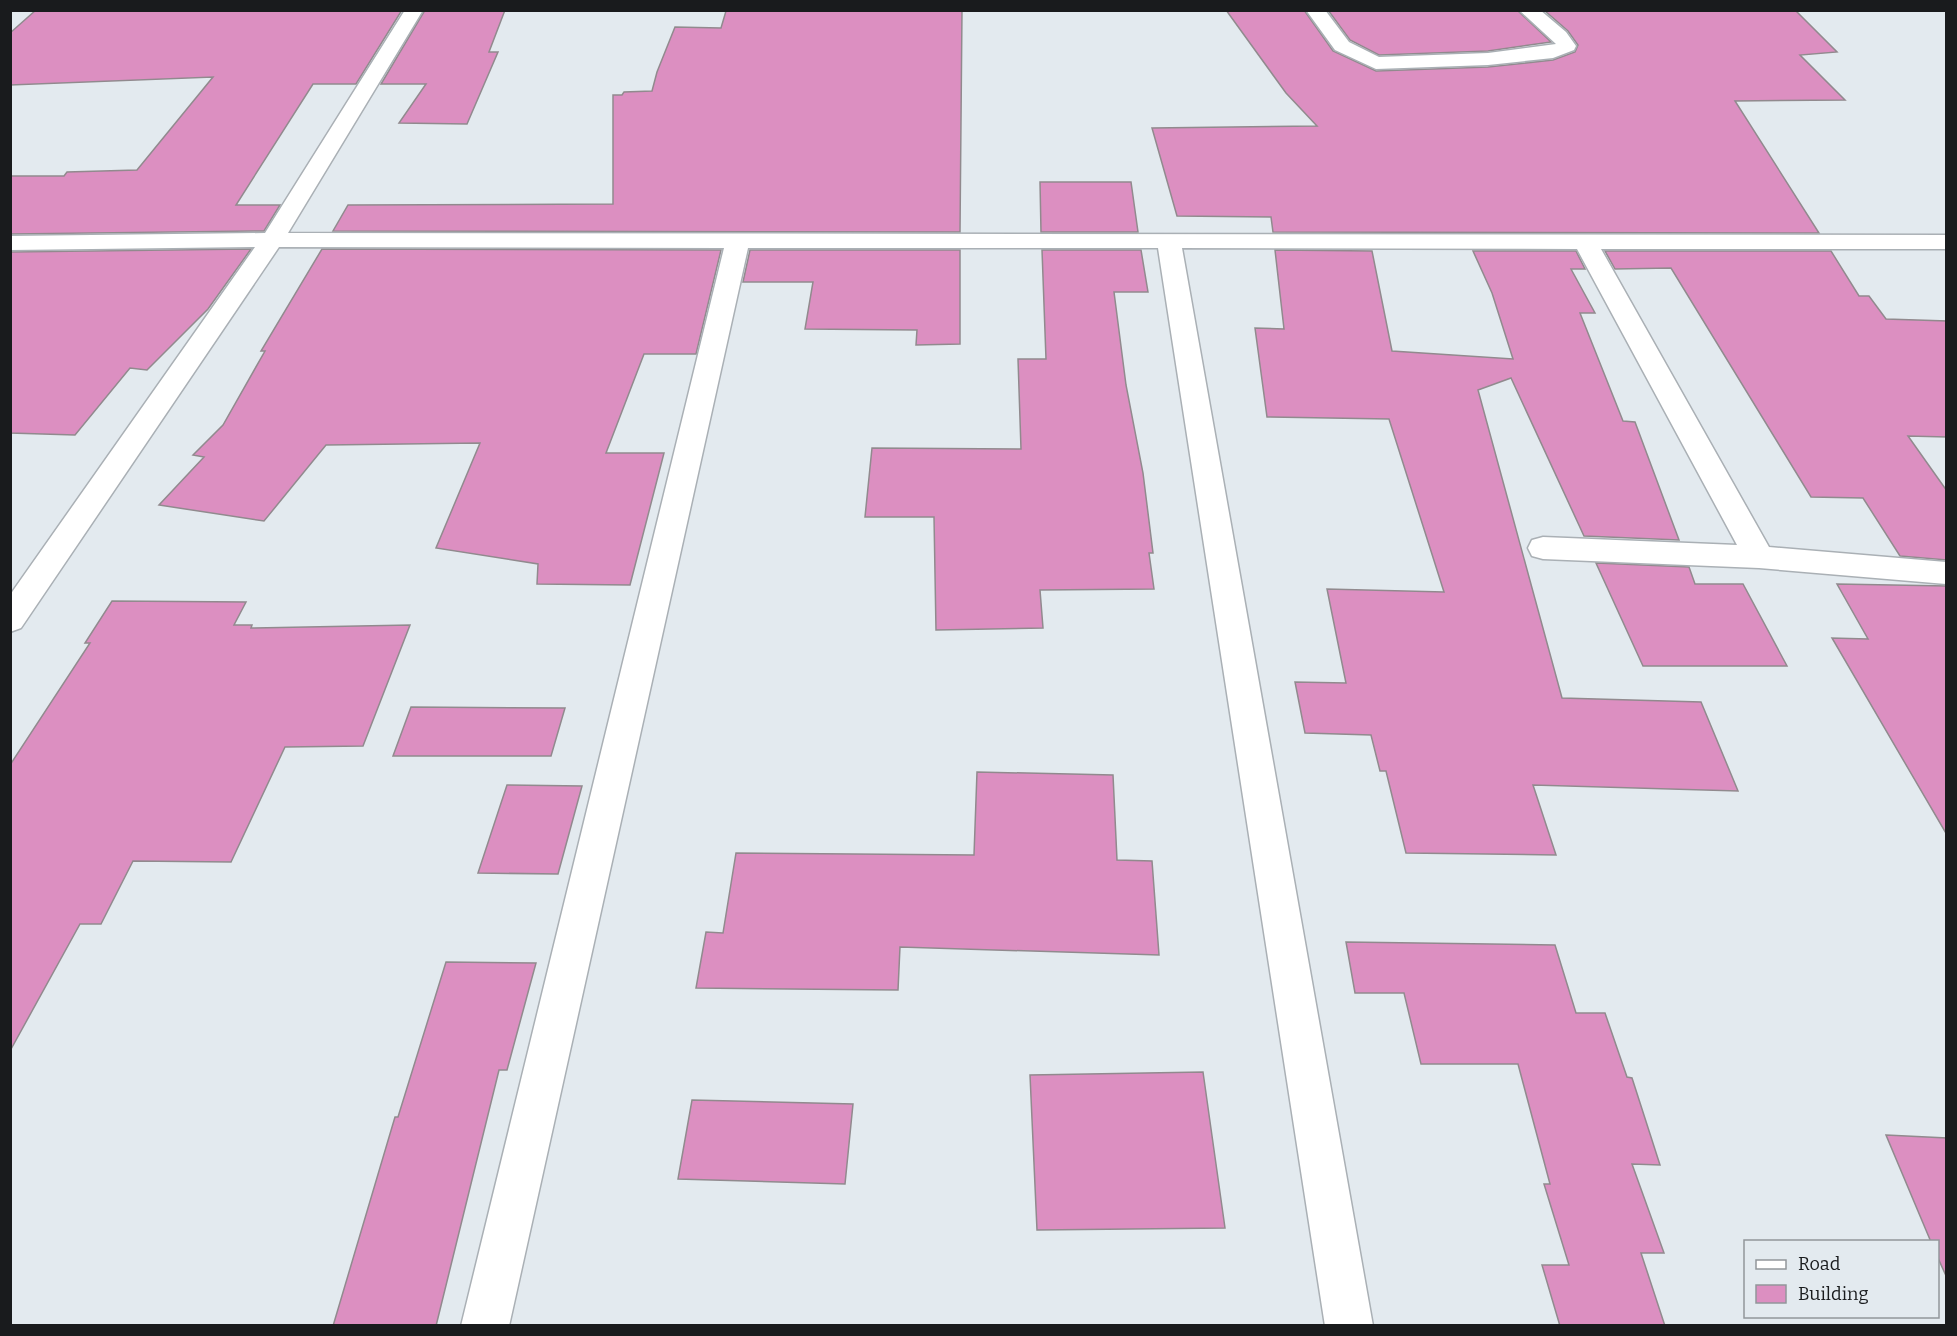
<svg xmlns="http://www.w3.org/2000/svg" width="1957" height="1336" font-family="Bitter,serif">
  <rect width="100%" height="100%" fill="#e3eaef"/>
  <!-- building -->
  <g fill="#dc8fc1" stroke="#918a8e" stroke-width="1.5">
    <polygon points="36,10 402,10 356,84 313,84 236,205 280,205 264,231 10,234 10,176 64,176 67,172 137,170 213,77 10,85 10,33"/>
    <polygon points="425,10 505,10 489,52 498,52 467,124 399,123 426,84 381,84"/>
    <polygon points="962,10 960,232 333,231 348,205 613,204 613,95 622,95 624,92 652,91 657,72 675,27 721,28 726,11"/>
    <polygon points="1226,10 1304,10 1333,51 1376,71 1488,67 1553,60 1575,52 1578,45 1568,31 1544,10 1795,10 1837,52 1800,55 1845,100 1735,101 1819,233 1273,232 1271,217 1177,216 1152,128 1317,126 1286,93"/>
    <polygon points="1328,10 1517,10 1551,42 1488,51 1379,55 1350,40"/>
    <polygon points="1040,182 1131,182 1138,232 1041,232"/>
    <polygon points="251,249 208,309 147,370 130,368 75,435 10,433 10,252"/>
    <polygon points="322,249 721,250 696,354 644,354 606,453 664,453 630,585 537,584 538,564 436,548 480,443 326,445 264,521 159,505 204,457 193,455 223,425 265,351 261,351"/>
    <polygon points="750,250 960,250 960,344 916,345 917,330 805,329 813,282 743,282"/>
    <polygon points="1042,250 1141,250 1148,292 1114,292 1126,385 1143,473 1153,553 1149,553 1154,589 1040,590 1043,628 936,630 934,517 865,517 872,448 1021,449 1018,359 1046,359"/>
    <polygon points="1275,250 1372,251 1392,351 1513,359 1492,293 1473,251 1576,251 1585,269 1571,269 1595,313 1580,313 1623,421 1635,422 1679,540 1584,536 1511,378 1478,390 1562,698 1701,702 1738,791 1533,785 1556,855 1406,853 1386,771 1380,771 1371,735 1305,733 1295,682 1346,683 1327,589 1444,592 1389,419 1267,417 1255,328 1284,329"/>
    <polygon points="1605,251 1831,251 1859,296 1869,296 1886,319 1947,321 1947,437 1908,436 1947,491 1947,560 1900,556 1863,498 1811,497 1671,268 1615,269"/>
    <polygon points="1596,563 1689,567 1695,584 1743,584 1787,666 1643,666"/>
    <polygon points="1837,584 1947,586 1947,835 1832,638 1868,639"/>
    <polygon points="112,601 246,602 234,625 252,625 251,628 410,625 363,746 285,747 231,862 133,861 101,924 80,924 10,1051 10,765 90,643 85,643"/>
    <polygon points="411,707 565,708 551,756 393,756"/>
    <polygon points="977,772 1113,775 1117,860 1152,861 1159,955 900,947 898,990 696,988 706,932 723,933 736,853 974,855"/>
    <polygon points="507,785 582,786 558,874 478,873"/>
    <polygon points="1346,942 1555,945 1576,1013 1605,1013 1627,1077 1632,1078 1660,1165 1632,1164 1664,1253 1641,1253 1665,1326 1560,1326 1542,1265 1569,1265 1544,1184 1550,1184 1518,1064 1421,1064 1404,993 1355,993"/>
    <polygon points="446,962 536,963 507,1070 499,1070 436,1326 333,1326 395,1117 398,1117"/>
    <polygon points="1203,1072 1225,1228 1037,1230 1030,1075"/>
    <polygon points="692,1100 853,1104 845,1184 678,1179"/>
    <polygon points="1886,1135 1947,1138 1947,1278 1938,1258 1938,1242 1931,1242"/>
  </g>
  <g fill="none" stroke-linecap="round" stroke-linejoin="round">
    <!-- street casing -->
    <g stroke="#aab0b5" stroke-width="3">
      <g id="street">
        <polygon points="405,10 423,10 288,233 1946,235 1946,249 1601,249 1769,547 1946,562 1946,584 1759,568 1543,559 1532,556 1528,548 1532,540 1543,537 1737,545 1577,249 1182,248 1373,1326 1325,1326 1158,248 748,248 509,1326 461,1326 724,248 279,247 21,628 10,632 10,595 255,247 10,250 10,236 265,233"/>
        <polygon points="1306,10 1325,10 1349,42 1379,57 1488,53 1556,44 1519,10 1540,10 1566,32 1576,46 1574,50 1553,58 1488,65 1376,69 1335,50"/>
      </g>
    </g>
    <!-- street -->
    <use href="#street" fill="#fff" fill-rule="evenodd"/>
  </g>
  <!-- border -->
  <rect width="1957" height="1336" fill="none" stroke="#191b1d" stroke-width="24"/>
  <!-- legend -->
  <rect x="1744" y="1240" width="195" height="78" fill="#e3eaef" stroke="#92979b" stroke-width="1.5"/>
  <rect x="1756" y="1260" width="30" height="9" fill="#ffffff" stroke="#92979b" stroke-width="1.5"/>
  <text x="1798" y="1270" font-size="18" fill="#191b1d">Road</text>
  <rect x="1756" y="1285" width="30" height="18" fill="#dc8fc1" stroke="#92979b" stroke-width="1.5"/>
  <text x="1798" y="1300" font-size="18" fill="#191b1d">Building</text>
</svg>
